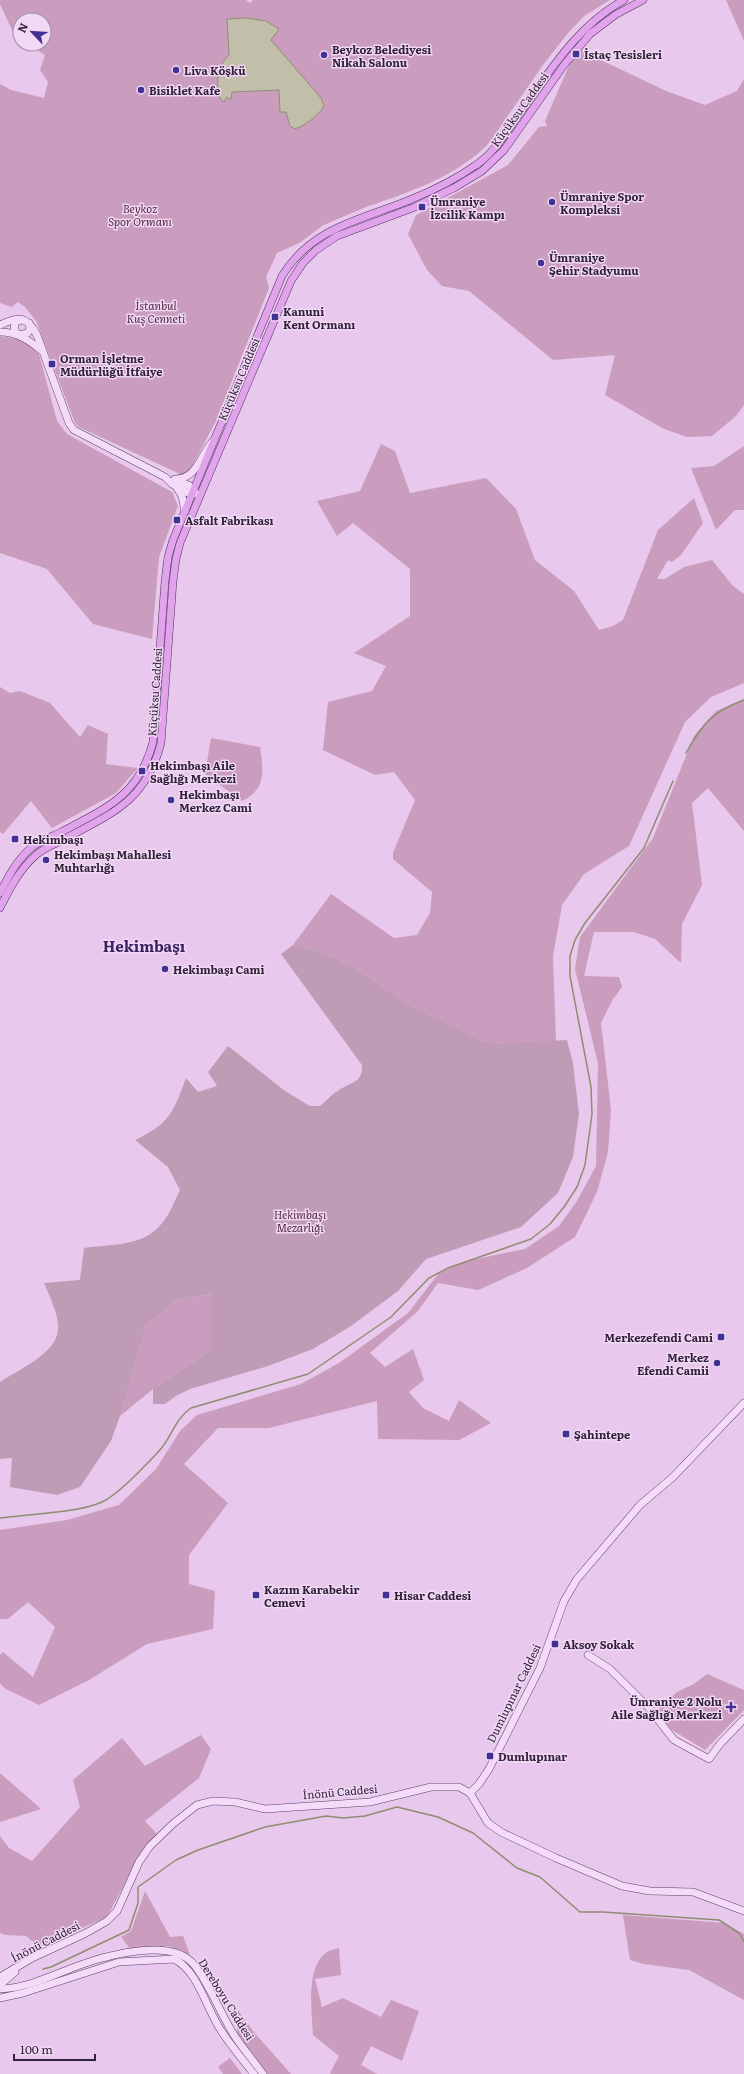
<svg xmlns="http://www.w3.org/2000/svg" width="744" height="2074" font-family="Literata,serif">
  <rect width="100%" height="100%" fill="#e8c8ec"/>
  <!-- green -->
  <g fill="#ca9cbd" fill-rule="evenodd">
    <path d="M 0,0 L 246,0 L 250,3 L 253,0 L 610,0 L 584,16 L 568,33 L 543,65 L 489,143 C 456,177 410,192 366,207 C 356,211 346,216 335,220 L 322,226 L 301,242 L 277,253 L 266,277 L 269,288 L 215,423 L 192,466 L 187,473 L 182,475 L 79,427 L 75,423 L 36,321 L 25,307 L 18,302 L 12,307 L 0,303 L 0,84 L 11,90 L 44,98 L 48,82 L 40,70 L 45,55 L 28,44 L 44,44 L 44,20 L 20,20 L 20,39 L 17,41 L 0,4 ZM 227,19 L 279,29 L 271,40 L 321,98 L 290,126 L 286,111 L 280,112 L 279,90 L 232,92 L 230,100 L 227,97 L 220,66 L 229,55 Z"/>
    <polygon points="726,0 744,0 744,41"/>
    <polygon points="580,50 666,91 705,105 737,91 744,79 744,405 736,416 712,436 687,437 664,429 605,395 615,355 553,360 469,291 442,286 427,270 408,234 416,215 508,165 539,127 547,126 545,121 571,61"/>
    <polygon points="0,336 23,340 39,354 57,421 67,434 172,492 178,506 159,557 152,639 93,624 47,569 0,553"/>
    <polygon points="381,444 395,451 410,493 486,478 516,509 535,560 574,591 599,630 613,626 623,620 658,530 694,498 703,523 681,555 672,562 668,560 657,579 665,579 684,567 712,560 733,586 744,594 744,683 711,697 685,722 629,846 584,874 562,905 553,956 556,1042 501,1044 483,1041 406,1003 352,966 318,951 293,945 331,894 394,938 417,935 430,913 432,892 393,859 393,853 415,800 394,772 375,775 323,750 328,702 372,691 386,666 354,653 410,616 410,569 353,523 337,536 317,501 360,491"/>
    <polygon points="744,446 744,510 735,510 716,530 691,468 714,466"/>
    <polygon points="0,687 10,693 20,691 50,703 80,737 88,725 108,734 106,764 138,768 116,793 52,828 31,801 3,834 0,832"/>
    <polygon points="744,699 744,831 708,788 692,803 702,885 682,924 681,963 655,939 634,932 594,932 584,976 619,977 622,987 613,999 601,1023 611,1110 608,1152 597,1192 575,1237 527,1268 478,1290 438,1283 418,1311 370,1353 385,1367 413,1349 424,1380 409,1392 423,1408 449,1421 459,1400 491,1423 459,1440 378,1439 377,1401 269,1428 218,1428 184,1464 228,1503 189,1555 189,1584 215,1591 213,1629 147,1644 89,1680 39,1705 4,1688 0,1683 0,1655 3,1652 33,1677 55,1627 28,1602 8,1619 0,1619 0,1530 67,1520 119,1505 156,1469 180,1431 197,1415 301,1384 339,1363 408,1313 439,1273 467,1261 525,1249 559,1226 577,1201 596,1166 598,1063 575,969 580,937 653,838 694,736 716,711"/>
    <path d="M 211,738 L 260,747 C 263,770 267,789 242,801 L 205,774 Z"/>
    <polygon points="212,1294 212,1349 153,1389 120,1416 146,1325 179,1299"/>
    <polygon points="707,1674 744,1690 744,1710 705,1750 672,1730 657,1711 677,1692 694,1684"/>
    <polygon points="201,1735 211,1749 199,1778 145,1821 157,1834 138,1858 107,1917 39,1947 26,1936 5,1935 0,1933 0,1836 9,1848 32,1861 80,1807 73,1780 122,1738 145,1766"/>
    <polygon points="0,1773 41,1809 0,1822"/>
    <polygon points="145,1891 170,1937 183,1936 190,1955 169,1946 131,1950 121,1937 131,1931"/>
    <polygon points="623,1915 724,1923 744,1934 744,2000 689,1970 644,1964 630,1960"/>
    <path d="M 339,1948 L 341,1975 L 315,1979 L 322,2007 L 343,1998 L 381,2017 L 391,2000 L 419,2011 L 402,2061 L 371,2046 L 361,2065 L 377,2074 L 331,2074 L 330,2073 L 339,2056 L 313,2035 C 312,2012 305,1967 327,1952 C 330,1950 335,1949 339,1948 Z"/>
    <polygon points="238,2010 253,2031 291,2074 267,2074 237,2033"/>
    <polygon points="230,2058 242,2074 223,2074 218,2067"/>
  </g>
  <!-- cemetery -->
  <path fill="#c09bb5" d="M 293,945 L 318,951 L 352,966 L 406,1003 L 483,1041 L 501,1044 L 567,1040 L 573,1063 L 579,1114 L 573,1157 L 558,1193 L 521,1227 L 426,1259 L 398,1291 L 351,1326 L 313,1349 L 268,1366 L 190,1389 L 176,1396 L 165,1404 L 153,1404 L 153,1389 L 212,1349 L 212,1294 L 179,1299 L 146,1325 L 120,1416 L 111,1441 L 80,1487 L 57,1495 L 10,1487 L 12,1458 L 0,1459 L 0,1382 C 18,1370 56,1354 58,1330 C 59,1314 50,1298 44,1283 L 80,1280 L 84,1248 C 111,1244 144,1247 162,1223 C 170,1214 175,1200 180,1190 L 168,1167 L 135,1140 C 170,1123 173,1113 186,1078 L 198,1092 L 217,1086 L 208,1072 L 228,1046 L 285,1091 L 310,1106 L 320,1106 C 326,1101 332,1094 339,1090 C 351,1082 363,1083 362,1065 L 281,954 Z"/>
  <!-- water -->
  <path fill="#c1bea9" stroke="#8f8d70" d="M 246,18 L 266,21 L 279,29 L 271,40 L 321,98 L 324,106 C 317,117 307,124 295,129 L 290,126 L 286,112 L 280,112 L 279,90 L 232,92 L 231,100 L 227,97 L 224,102 L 220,98 C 216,81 216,68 229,55 L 227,19 Z"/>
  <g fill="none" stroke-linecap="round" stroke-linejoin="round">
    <!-- stream -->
    <g stroke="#8f8d70" stroke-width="1.5">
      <path d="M 686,753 C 702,724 712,712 744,700"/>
      <path d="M 0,1518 C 28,1514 78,1513 102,1502 C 118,1495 146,1465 159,1451 C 172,1437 174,1420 191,1408 L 308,1374 L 391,1317 L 429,1278 L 448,1268 L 531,1239 L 550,1224 L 564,1207 L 577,1187 L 585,1165 L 592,1114 L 591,1087 L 570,976 L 570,956 L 575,940 L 585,923 L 644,848 L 673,781"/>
      <polyline points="43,1969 51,1967 129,1930 138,1903 138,1887 176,1860 198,1850 265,1827 326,1816 343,1818 365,1816 397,1807 438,1817 473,1833 517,1868 540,1877 580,1912 603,1912 719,1920 739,1933 744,1942"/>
    </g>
    <!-- secondary casing -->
    <g stroke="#5c416a" stroke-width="8">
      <g id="secondary">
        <path d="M 22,320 L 16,322 C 13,327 14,332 19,335 L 28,333 L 30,328 L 29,323"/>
        <path d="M 0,325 C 19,316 27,316 37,335 L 69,423 L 74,430 L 165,477 L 172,484 L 188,493 L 193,492"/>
        <path d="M 0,332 C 17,332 29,340 42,351"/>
        <path d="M 175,479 C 198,479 200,454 214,440"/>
        <polyline points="177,480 190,486 193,492 197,494"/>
        <polyline points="177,488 182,496 185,511"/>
        <polyline points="588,1655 610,1669 649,1708 674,1740 709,1759 720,1744 744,1719"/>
        <polyline points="470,1793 479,1784 489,1769 540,1668 564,1601 577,1579 640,1505 673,1477 744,1403"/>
        <polyline points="0,1977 32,1958 86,1933 107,1921 117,1911 139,1862 150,1846 174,1823 197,1805 213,1801 235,1802 265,1809 370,1802 431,1787 459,1787 470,1793 488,1823 501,1832 556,1858 622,1886 650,1891 693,1892 744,1911"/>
        <polyline points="0,1985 15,1972"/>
        <path d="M 0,1989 C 33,1988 64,1969 95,1960 C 123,1952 176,1940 195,1966 C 211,1987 220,2013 234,2035 C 243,2049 254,2061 263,2074"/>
        <path d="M 0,1998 L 23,1993 L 119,1962 L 174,1959 C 198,1970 207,2011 222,2032 C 232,2047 243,2060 254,2074"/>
      </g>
    </g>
    <!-- primary casing -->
    <g stroke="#493256" stroke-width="8">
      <g id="primary">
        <path d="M 0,893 C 8,877 17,860 31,848 C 40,841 51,837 61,832 C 107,808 139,795 153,742 L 165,581 L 168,557 L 173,540 L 282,276 C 313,226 362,220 412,199 C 434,190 456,179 476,165 C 494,153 505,134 517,117 C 548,74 576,26 624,0"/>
        <path d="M 0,908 C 10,888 19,870 36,855 C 45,847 58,843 68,837 C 116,812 147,798 161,743 L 173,581 L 176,559 L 180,543 L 291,281 L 303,263 L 316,250 L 337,236 L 415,207 L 454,188 L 482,171 L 504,150 L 564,65 L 590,34 L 615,15 L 643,0"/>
      </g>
    </g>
    <!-- secondary -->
    <use href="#secondary" stroke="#f4dbf7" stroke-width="7"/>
    <!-- primary -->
    <use href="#primary" stroke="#e2a3ed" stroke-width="7"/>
  </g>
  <!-- markers -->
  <g fill="#413194" stroke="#f1d8f4" stroke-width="1.5">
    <rect x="572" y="50" width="8" height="8" rx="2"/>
    <circle cx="324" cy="55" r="4"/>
    <circle cx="176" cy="70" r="4"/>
    <circle cx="141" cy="90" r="4"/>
    <circle cx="552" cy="202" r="4"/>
    <rect x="418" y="203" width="8" height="8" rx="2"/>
    <circle cx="541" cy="263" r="4"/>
    <rect x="271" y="313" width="8" height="8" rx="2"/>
    <rect x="48" y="360" width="8" height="8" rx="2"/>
    <rect x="173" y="516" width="8" height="8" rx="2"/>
    <rect x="138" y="767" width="8" height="8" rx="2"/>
    <circle cx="171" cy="800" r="4"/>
    <rect x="11" y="835" width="8" height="8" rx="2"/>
    <circle cx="46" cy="860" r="4"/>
    <circle cx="165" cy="969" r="4"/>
    <rect x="717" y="1333" width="8" height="8" rx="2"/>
    <circle cx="717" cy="1363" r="4"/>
    <rect x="562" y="1430" width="8" height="8" rx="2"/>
    <rect x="252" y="1591" width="8" height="8" rx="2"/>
    <rect x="382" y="1591" width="8" height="8" rx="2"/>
    <rect x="551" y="1640" width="8" height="8" rx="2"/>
    <path d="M729 1701h4v4h4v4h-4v4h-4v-4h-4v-4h4z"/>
    <rect x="486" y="1752" width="8" height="8" rx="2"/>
  </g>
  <g text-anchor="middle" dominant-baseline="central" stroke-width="3" stroke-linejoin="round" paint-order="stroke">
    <!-- poi labels -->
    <g font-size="11" font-weight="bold" fill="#312139" stroke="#f1d8f4" text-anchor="start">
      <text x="332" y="49">Beykoz Belediyesi<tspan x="332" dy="13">Nikah Salonu</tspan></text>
      <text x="584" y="54">İstaç Tesisleri</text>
      <text x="184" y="70">Liva Köşkü</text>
      <text x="149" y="90">Bisiklet Kafe</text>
      <text x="560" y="196">Ümraniye Spor<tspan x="560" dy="13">Kompleksi</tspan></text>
      <text x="430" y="201">Ümraniye<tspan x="430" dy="13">İzcilik Kampı</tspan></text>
      <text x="549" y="257">Ümraniye<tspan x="549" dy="13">Şehir Stadyumu</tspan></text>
      <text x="283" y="311">Kanuni<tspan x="283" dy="13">Kent Ormanı</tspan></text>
      <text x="60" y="358">Orman İşletme<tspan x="60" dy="13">Müdürlüğü İtfaiye</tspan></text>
      <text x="185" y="520">Asfalt Fabrikası</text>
      <text x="150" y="765">Hekimbaşı Aile<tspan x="150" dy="13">Sağlığı Merkezi</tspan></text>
      <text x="179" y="794">Hekimbaşı<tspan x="179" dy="13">Merkez Cami</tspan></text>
      <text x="23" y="839">Hekimbaşı</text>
      <text x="54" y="854">Hekimbaşı Mahallesi<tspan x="54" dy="13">Muhtarlığı</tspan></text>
      <text x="173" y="969">Hekimbaşı Cami</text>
      <text x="713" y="1337" text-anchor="end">Merkezefendi Cami</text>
      <text x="709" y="1357" text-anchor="end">Merkez<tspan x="709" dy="13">Efendi Camii</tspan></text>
      <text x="574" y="1434">Şahintepe</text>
      <text x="264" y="1589">Kazım Karabekir<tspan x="264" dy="13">Cemevi</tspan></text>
      <text x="394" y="1595">Hisar Caddesi</text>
      <text x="563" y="1644">Aksoy Sokak</text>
      <text x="722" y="1701" text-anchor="end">Ümraniye 2 Nolu<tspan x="722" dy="13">Aile Sağlığı Merkezi</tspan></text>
      <text x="498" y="1756">Dumlupınar</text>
    </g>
    <!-- street labels -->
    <g font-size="11" fill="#312139" stroke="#f1d8f4">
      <text transform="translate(519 109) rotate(-54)">Küçüksu Caddesi</text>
      <text transform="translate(238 379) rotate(-67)">Küçüksu Caddesi</text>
      <text transform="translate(154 692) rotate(-86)">Küçüksu Caddesi</text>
      <text transform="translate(513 1693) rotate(-64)">Dumlupınar Caddesi</text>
      <text transform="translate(340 1791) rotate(-5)">İnönü Caddesi</text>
      <text transform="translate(45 1941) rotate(-27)">İnönü Caddesi</text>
      <text transform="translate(227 1999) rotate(58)">Dereboyu Caddesi</text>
    </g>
    <!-- park labels -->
    <g font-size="11" font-style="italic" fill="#542942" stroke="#f1d8f4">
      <text x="140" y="208">Beykoz<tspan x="140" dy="13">Spor Ormanı</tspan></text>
      <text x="156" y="305">İstanbul<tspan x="156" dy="13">Kuş Cenneti</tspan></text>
      <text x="300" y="1214">Hekimbaşı<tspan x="300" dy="13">Mezarlığı</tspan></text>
    </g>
    <!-- district labels -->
    <g font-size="15" font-weight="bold" fill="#3b2263" stroke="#f1d8f4">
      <text x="144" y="945">Hekimbaşı</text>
    </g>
  </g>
  <!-- north arrow -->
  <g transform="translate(32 32) rotate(295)"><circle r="19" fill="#f1d8f4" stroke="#a48fa9"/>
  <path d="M0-3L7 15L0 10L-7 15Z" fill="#413194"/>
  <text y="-6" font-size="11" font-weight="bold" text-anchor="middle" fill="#312139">N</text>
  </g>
  <!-- scale -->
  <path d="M14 2054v6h81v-6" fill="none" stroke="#312139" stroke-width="2"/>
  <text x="20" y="2054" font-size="12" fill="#312139" stroke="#f1d8f4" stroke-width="3" paint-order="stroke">100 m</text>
</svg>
